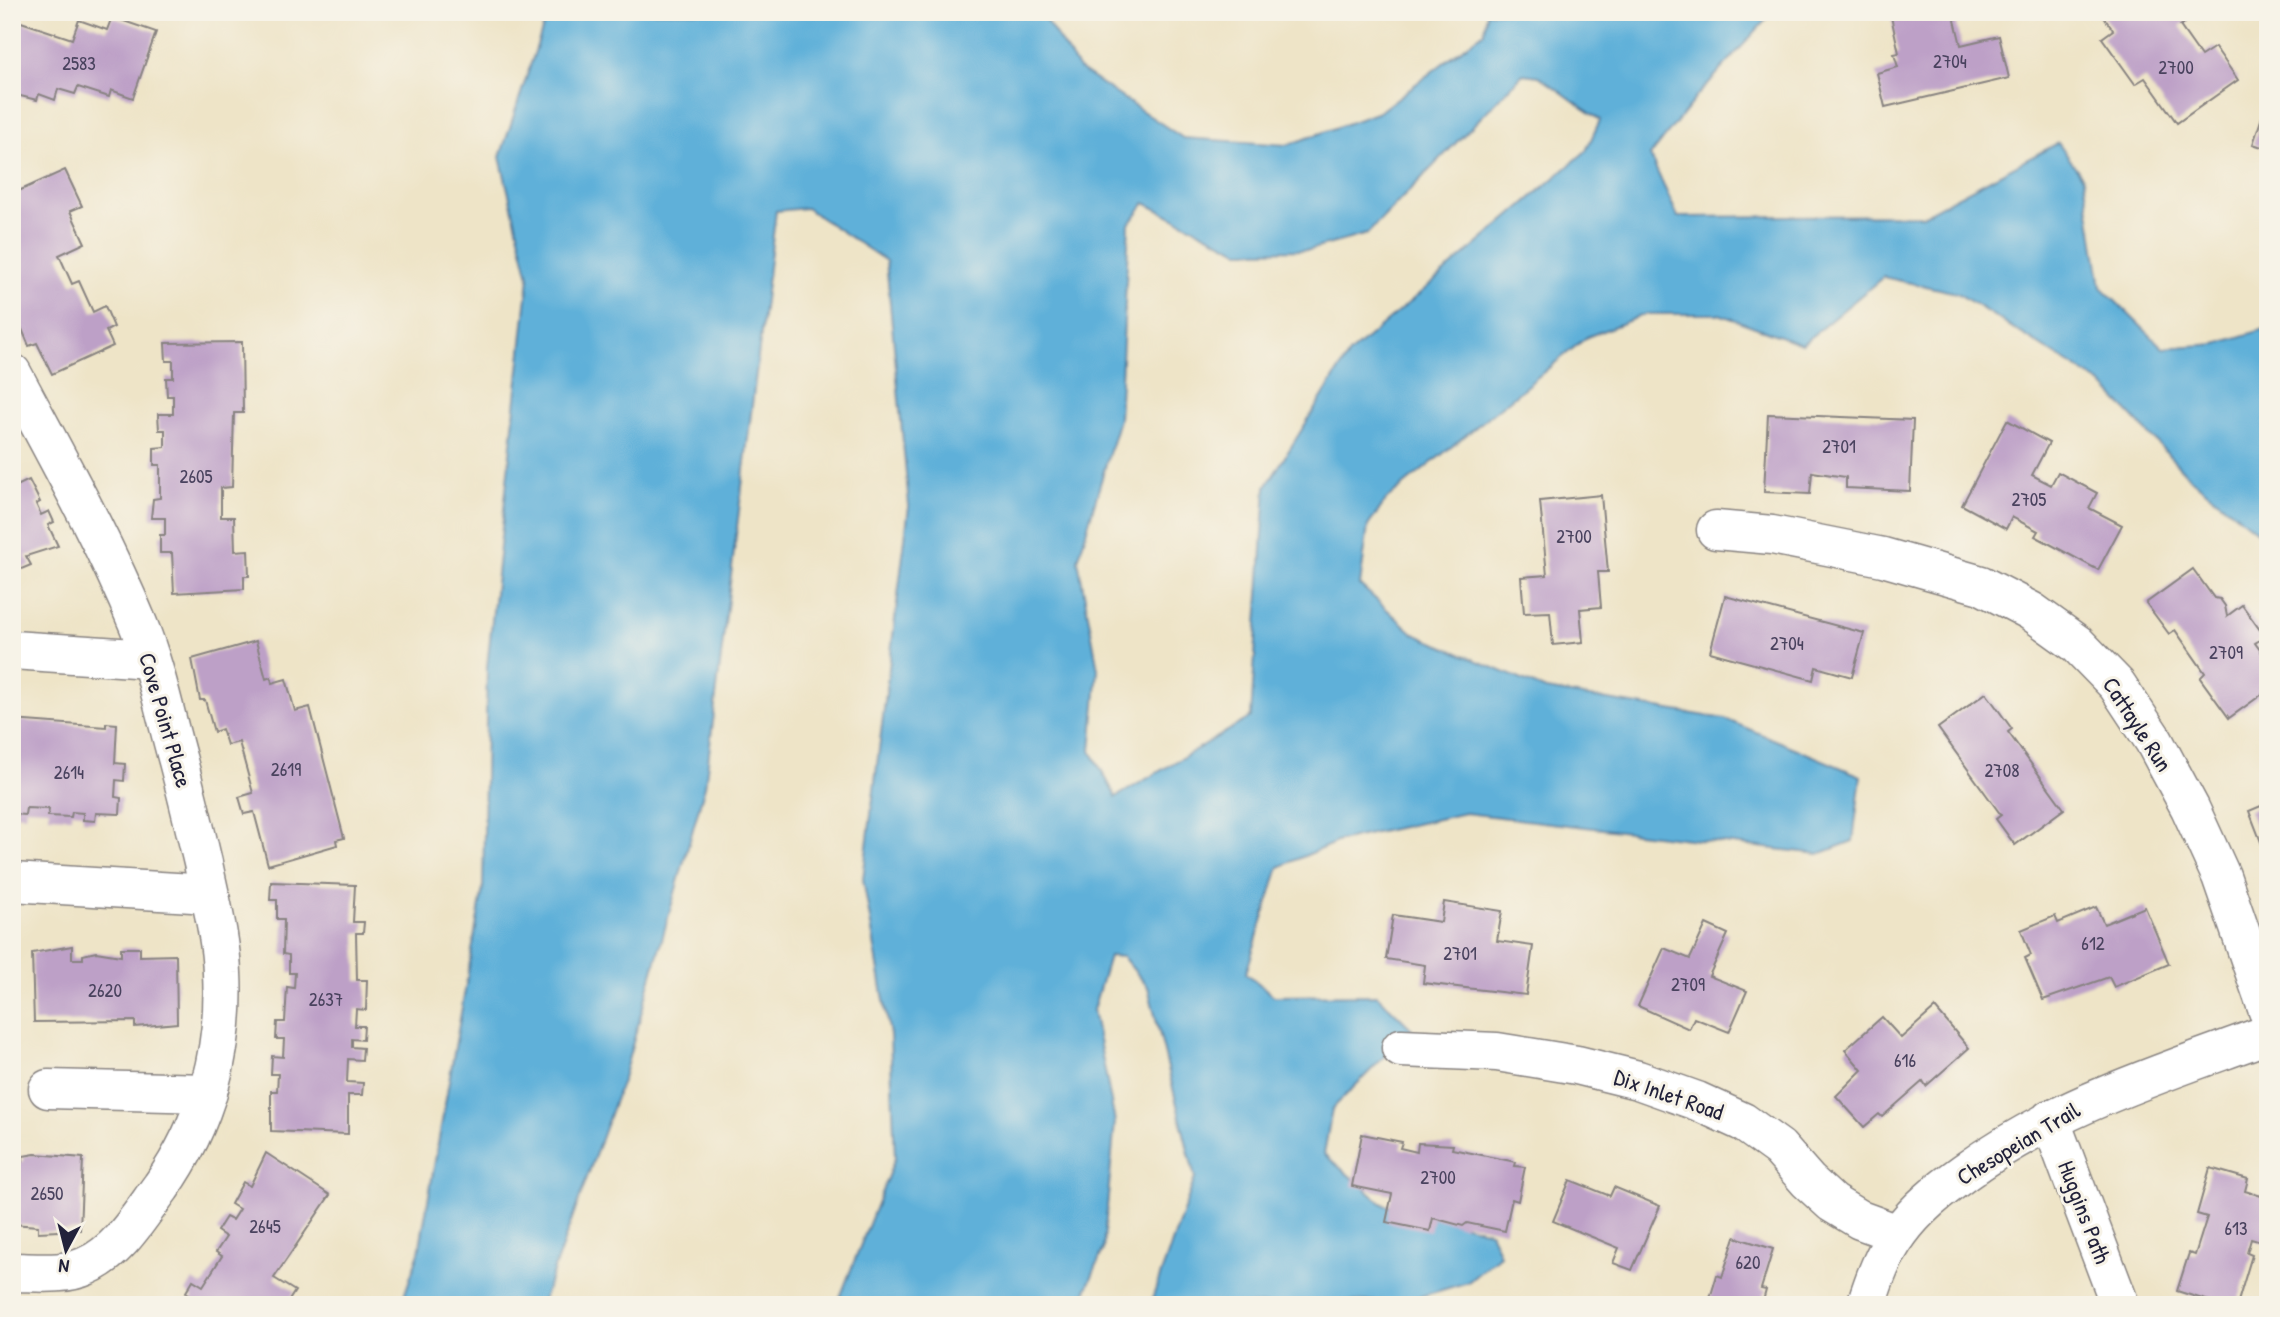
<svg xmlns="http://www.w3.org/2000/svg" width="2280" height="1317" font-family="'Patrick Hand',sans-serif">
  <rect width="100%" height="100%" fill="#f7f3e8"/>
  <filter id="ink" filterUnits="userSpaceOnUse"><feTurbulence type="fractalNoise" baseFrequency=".0143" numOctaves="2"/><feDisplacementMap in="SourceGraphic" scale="14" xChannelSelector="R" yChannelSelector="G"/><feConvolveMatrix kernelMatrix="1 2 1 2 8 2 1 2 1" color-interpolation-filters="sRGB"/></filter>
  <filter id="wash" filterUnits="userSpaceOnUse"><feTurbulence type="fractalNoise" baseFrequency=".00686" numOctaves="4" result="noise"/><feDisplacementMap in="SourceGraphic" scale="28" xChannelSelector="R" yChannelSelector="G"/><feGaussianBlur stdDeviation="1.57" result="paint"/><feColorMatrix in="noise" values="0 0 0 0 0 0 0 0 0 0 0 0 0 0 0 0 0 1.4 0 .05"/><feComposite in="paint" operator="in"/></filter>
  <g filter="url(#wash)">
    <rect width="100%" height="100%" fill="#eee4c7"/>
    <!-- water -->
    <path fill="#5eb0d9" stroke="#40698a" stroke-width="2" fill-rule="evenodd" d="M 548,12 L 1040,12 L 1079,69 L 1183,138 L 1288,145 L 1379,112 L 1484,32 L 1487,12 L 1773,12 L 1698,95 L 1650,156 L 1678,217 L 1923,215 L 2058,143 L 2084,179 L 2101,287 L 2163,348 L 2216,344 L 2268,328 L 2268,540 L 2190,478 L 2102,384 L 1957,293 L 1883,277 L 1802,344 L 1719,314 L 1646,314 L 1587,337 L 1387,499 L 1368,526 L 1360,585 L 1414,634 L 1546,690 L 1725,719 L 1861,776 L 1853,841 L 1819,854 L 1465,813 L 1339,841 L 1279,867 L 1246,973 L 1274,996 L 1377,995 L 1412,1029 L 1332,1109 L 1324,1154 L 1384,1205 L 1490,1231 L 1500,1255 L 1468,1282 L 1405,1301 L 1336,1302 L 1330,1305 L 1150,1305 L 1195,1178 L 1148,987 L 1123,957 L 1109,956 L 1093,1010 L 1115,1122 L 1103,1250 L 1080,1305 L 837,1305 L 895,1158 L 890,1035 L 863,879 L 909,506 L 886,261 L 806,208 L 776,211 L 705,786 L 623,1078 L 541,1305 L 401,1305 L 419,1252 L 483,888 L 487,667 L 529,277 L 500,157 ZM 1523,74 L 1539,76 L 1600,120 L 1586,151 L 1349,354 L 1266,487 L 1251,717 L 1116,797 L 1091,751 L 1098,669 L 1078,560 L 1119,419 L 1129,224 L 1145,203 L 1239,251 L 1309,250 L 1367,234 Z"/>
    <g id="blocks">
      <!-- building -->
      <g fill="#bda0c7">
        <polygon points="1890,12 1953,12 1961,45 1999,36 2009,78 1885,107 1877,73 1898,67 1894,54 1899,53"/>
        <polygon points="2100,12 2184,12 2189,20 2180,26 2201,56 2215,47 2238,80 2177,123 2145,78 2135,84 2102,38 2113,30"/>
        <polygon points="112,17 156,32 133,98 111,90 109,97 78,87 75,94 58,89 55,100 39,94 37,100 12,94 12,19 72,39 79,20 107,30"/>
        <polygon points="2267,102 2268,102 2268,149 2253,144"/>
        <polygon points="65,170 82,206 70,211 85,243 59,255 72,284 79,281 93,312 105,306 114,327 106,331 113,346 52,374 37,343 29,346 12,305 12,276 20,272 12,256 12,237 15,236 12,231 12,194"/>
        <polygon points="242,342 243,413 234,413 232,487 221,488 221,517 234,517 235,551 248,550 249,576 244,576 244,589 174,593 172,553 160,553 160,535 165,535 165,518 151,518 153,499 160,498 160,465 154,465 154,448 165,447 165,430 159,430 158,414 173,414 173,396 167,396 166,378 173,378 173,361 166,361 165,343"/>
        <polygon points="1768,414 1913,420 1910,491 1846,488 1846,477 1812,472 1810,494 1764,492"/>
        <polygon points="2007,420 2049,443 2032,475 2051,485 2058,472 2097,493 2089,508 2122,525 2098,570 2035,536 2038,531 2012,517 2006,529 1962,505"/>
        <polygon points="29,480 40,502 36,504 41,515 49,511 54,522 48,525 58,546 26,556 31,565 14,572 12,482 15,487"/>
        <polygon points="1601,495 1608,572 1598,572 1601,607 1580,609 1583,642 1553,645 1550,612 1524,613 1521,577 1547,575 1540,501"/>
        <polygon points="2193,569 2214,598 2220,599 2225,606 2227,616 2242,605 2265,637 2255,643 2268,661 2268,690 2229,718 2200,678 2205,673 2175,630 2169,634 2146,603"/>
        <polygon points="1725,596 1864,633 1852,677 1816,667 1813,680 1710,652"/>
        <polygon points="256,641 266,679 271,677 272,683 286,679 295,711 310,707 344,838 336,840 337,845 268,865 254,812 244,814 239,797 253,793 239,742 227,745 222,729 214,732 205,700 200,700 192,659"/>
        <polygon points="1986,693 2012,729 2008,732 2064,809 2015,845 1996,819 2001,815 1938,728"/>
        <polygon points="12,720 106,727 106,723 117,724 115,763 125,764 124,781 116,780 115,797 121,798 120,814 96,813 95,821 83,820 83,813 72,812 71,817 48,816 49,809 26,808 25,815 12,814"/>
        <polygon points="2268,803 2268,860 2249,811"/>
        <polygon points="271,882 355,885 353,922 364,922 363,933 356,933 357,980 367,980 366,1010 356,1009 355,1026 364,1026 363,1040 352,1039 352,1047 363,1048 362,1060 348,1059 347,1082 363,1083 362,1095 348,1095 348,1134 271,1131 271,1091 277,1091 278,1074 271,1074 272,1056 283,1057 284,1039 276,1039 277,1022 285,1022 287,987 294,988 295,973 289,973 289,955 283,954 284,919 277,919 277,900 270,900"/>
        <polygon points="1444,902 1502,911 1497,941 1533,946 1526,995 1423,983 1425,965 1386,959 1393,915 1441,922"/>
        <polygon points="2096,907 2104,924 2145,907 2169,964 2114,987 2109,977 2043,1000 2025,958 2031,955 2021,930 2055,916 2058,923"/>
        <polygon points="1706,924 1728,934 1709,976 1747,991 1729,1032 1694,1018 1689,1029 1638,1006 1664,948 1690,959"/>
        <polygon points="72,946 72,959 83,959 83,955 96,952 121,956 121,948 140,948 140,956 176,955 177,1023 135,1027 135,1021 34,1022 32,953"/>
        <polygon points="1935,1008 1969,1048 1926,1086 1923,1081 1882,1117 1879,1114 1864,1127 1836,1096 1862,1070 1845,1050 1882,1017 1901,1038"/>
        <polygon points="1362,1134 1402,1142 1400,1148 1417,1152 1418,1143 1453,1145 1452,1149 1516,1162 1515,1166 1525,1167 1518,1201 1512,1199 1505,1231 1467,1223 1463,1226 1433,1218 1430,1231 1386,1222 1392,1194 1352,1186"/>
        <polygon points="266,1153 330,1195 274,1278 295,1291 286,1305 189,1305 193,1297 186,1292 193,1280 203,1286 222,1256 216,1252 226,1237 217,1231 226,1217 232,1220 239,1209 231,1204 243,1182 250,1186"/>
        <polygon points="35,1154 83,1158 80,1230 38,1232 38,1226 12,1224 12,1161 23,1162 23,1156"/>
        <polygon points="2210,1168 2248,1179 2245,1191 2268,1198 2268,1244 2251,1239 2247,1253 2252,1255 2237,1305 2222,1305 2177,1291 2189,1253 2195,1255 2207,1217 2197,1214"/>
        <polygon points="1570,1180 1610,1196 1614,1187 1660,1206 1632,1270 1613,1263 1619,1248 1553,1221"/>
        <polygon points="1735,1237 1773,1249 1761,1289 1766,1290 1762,1305 1708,1305 1717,1275 1722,1277"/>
      </g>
    </g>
  </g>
  <g filter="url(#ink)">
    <use href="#blocks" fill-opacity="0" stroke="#888381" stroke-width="2"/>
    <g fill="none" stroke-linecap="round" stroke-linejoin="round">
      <!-- minor casing -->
      <g stroke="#888381" stroke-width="41">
        <g id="minor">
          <path d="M 12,373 C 56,456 102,537 138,624 C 156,667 165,715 178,761 C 187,795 195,829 203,863 C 210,898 221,937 222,973 C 226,1049 206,1124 161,1187 C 140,1215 119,1252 86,1266 C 64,1276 35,1272 12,1272"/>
          <polyline points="1716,530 1772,535 1883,557 1981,585 2031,611 2077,644 2117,685 2154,741 2190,808 2221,876 2268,1011"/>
          <polyline points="12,650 150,659"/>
          <polyline points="12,882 209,894"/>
          <polyline points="1401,1048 1497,1052 1577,1065 1638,1080 1697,1101 1743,1122 1779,1148 1808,1181 1832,1203 1860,1220 1898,1234"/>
          <polyline points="48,1089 208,1093"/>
          <polyline points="2050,1119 2120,1305"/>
          <path d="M 1866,1305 C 1874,1280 1883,1254 1899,1233 C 1917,1208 1940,1190 1965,1172 C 2056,1106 2163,1073 2268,1034"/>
        </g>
      </g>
      <!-- minor -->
      <use href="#minor" stroke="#fff" stroke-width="38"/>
    </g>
  </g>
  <g text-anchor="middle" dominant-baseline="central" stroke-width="6" stroke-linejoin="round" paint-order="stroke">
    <!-- number labels -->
    <g font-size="19" fill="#49425e">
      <text x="1950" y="61">2704</text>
      <text x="79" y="63">2583</text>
      <text x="2176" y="67">2700</text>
      <text x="1839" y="446">2701</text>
      <text x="196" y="476">2605</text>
      <text x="2029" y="499">2705</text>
      <text x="1574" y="536">2700</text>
      <text x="1787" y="643">2704</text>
      <text x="2226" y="652">2709</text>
      <text x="286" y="769">2619</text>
      <text x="2002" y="770">2708</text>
      <text x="69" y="772">2614</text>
      <text x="2093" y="943">612</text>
      <text x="1460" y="953">2701</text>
      <text x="1688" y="984">2709</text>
      <text x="105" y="990">2620</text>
      <text x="326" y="999">2637</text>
      <text x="1905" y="1060">616</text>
      <text x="1438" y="1177">2700</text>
      <text x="47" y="1193">2650</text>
      <text x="265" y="1226">2645</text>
      <text x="2236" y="1228">613</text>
      <text x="1748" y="1262">620</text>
    </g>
    <!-- street labels -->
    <g font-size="23" fill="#22223b" stroke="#f7f3e8">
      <text transform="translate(166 720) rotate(74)">Cove Point Place</text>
      <text transform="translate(2138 724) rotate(57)">Cattayle Run</text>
      <text transform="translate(1669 1094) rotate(19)">Dix Inlet Road</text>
      <text transform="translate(2018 1143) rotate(-31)">Chesopeian Trail</text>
      <text transform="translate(2085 1212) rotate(69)">Huggins Path</text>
    </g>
  </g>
  <!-- margin -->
  <rect width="2280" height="1317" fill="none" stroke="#f7f3e8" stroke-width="42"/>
  <!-- north arrow -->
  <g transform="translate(66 1250) rotate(187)" stroke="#f7f3e8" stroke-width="5" paint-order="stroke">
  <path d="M0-5L12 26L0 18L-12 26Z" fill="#22223b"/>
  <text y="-10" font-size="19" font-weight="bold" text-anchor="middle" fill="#22223b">N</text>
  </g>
</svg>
